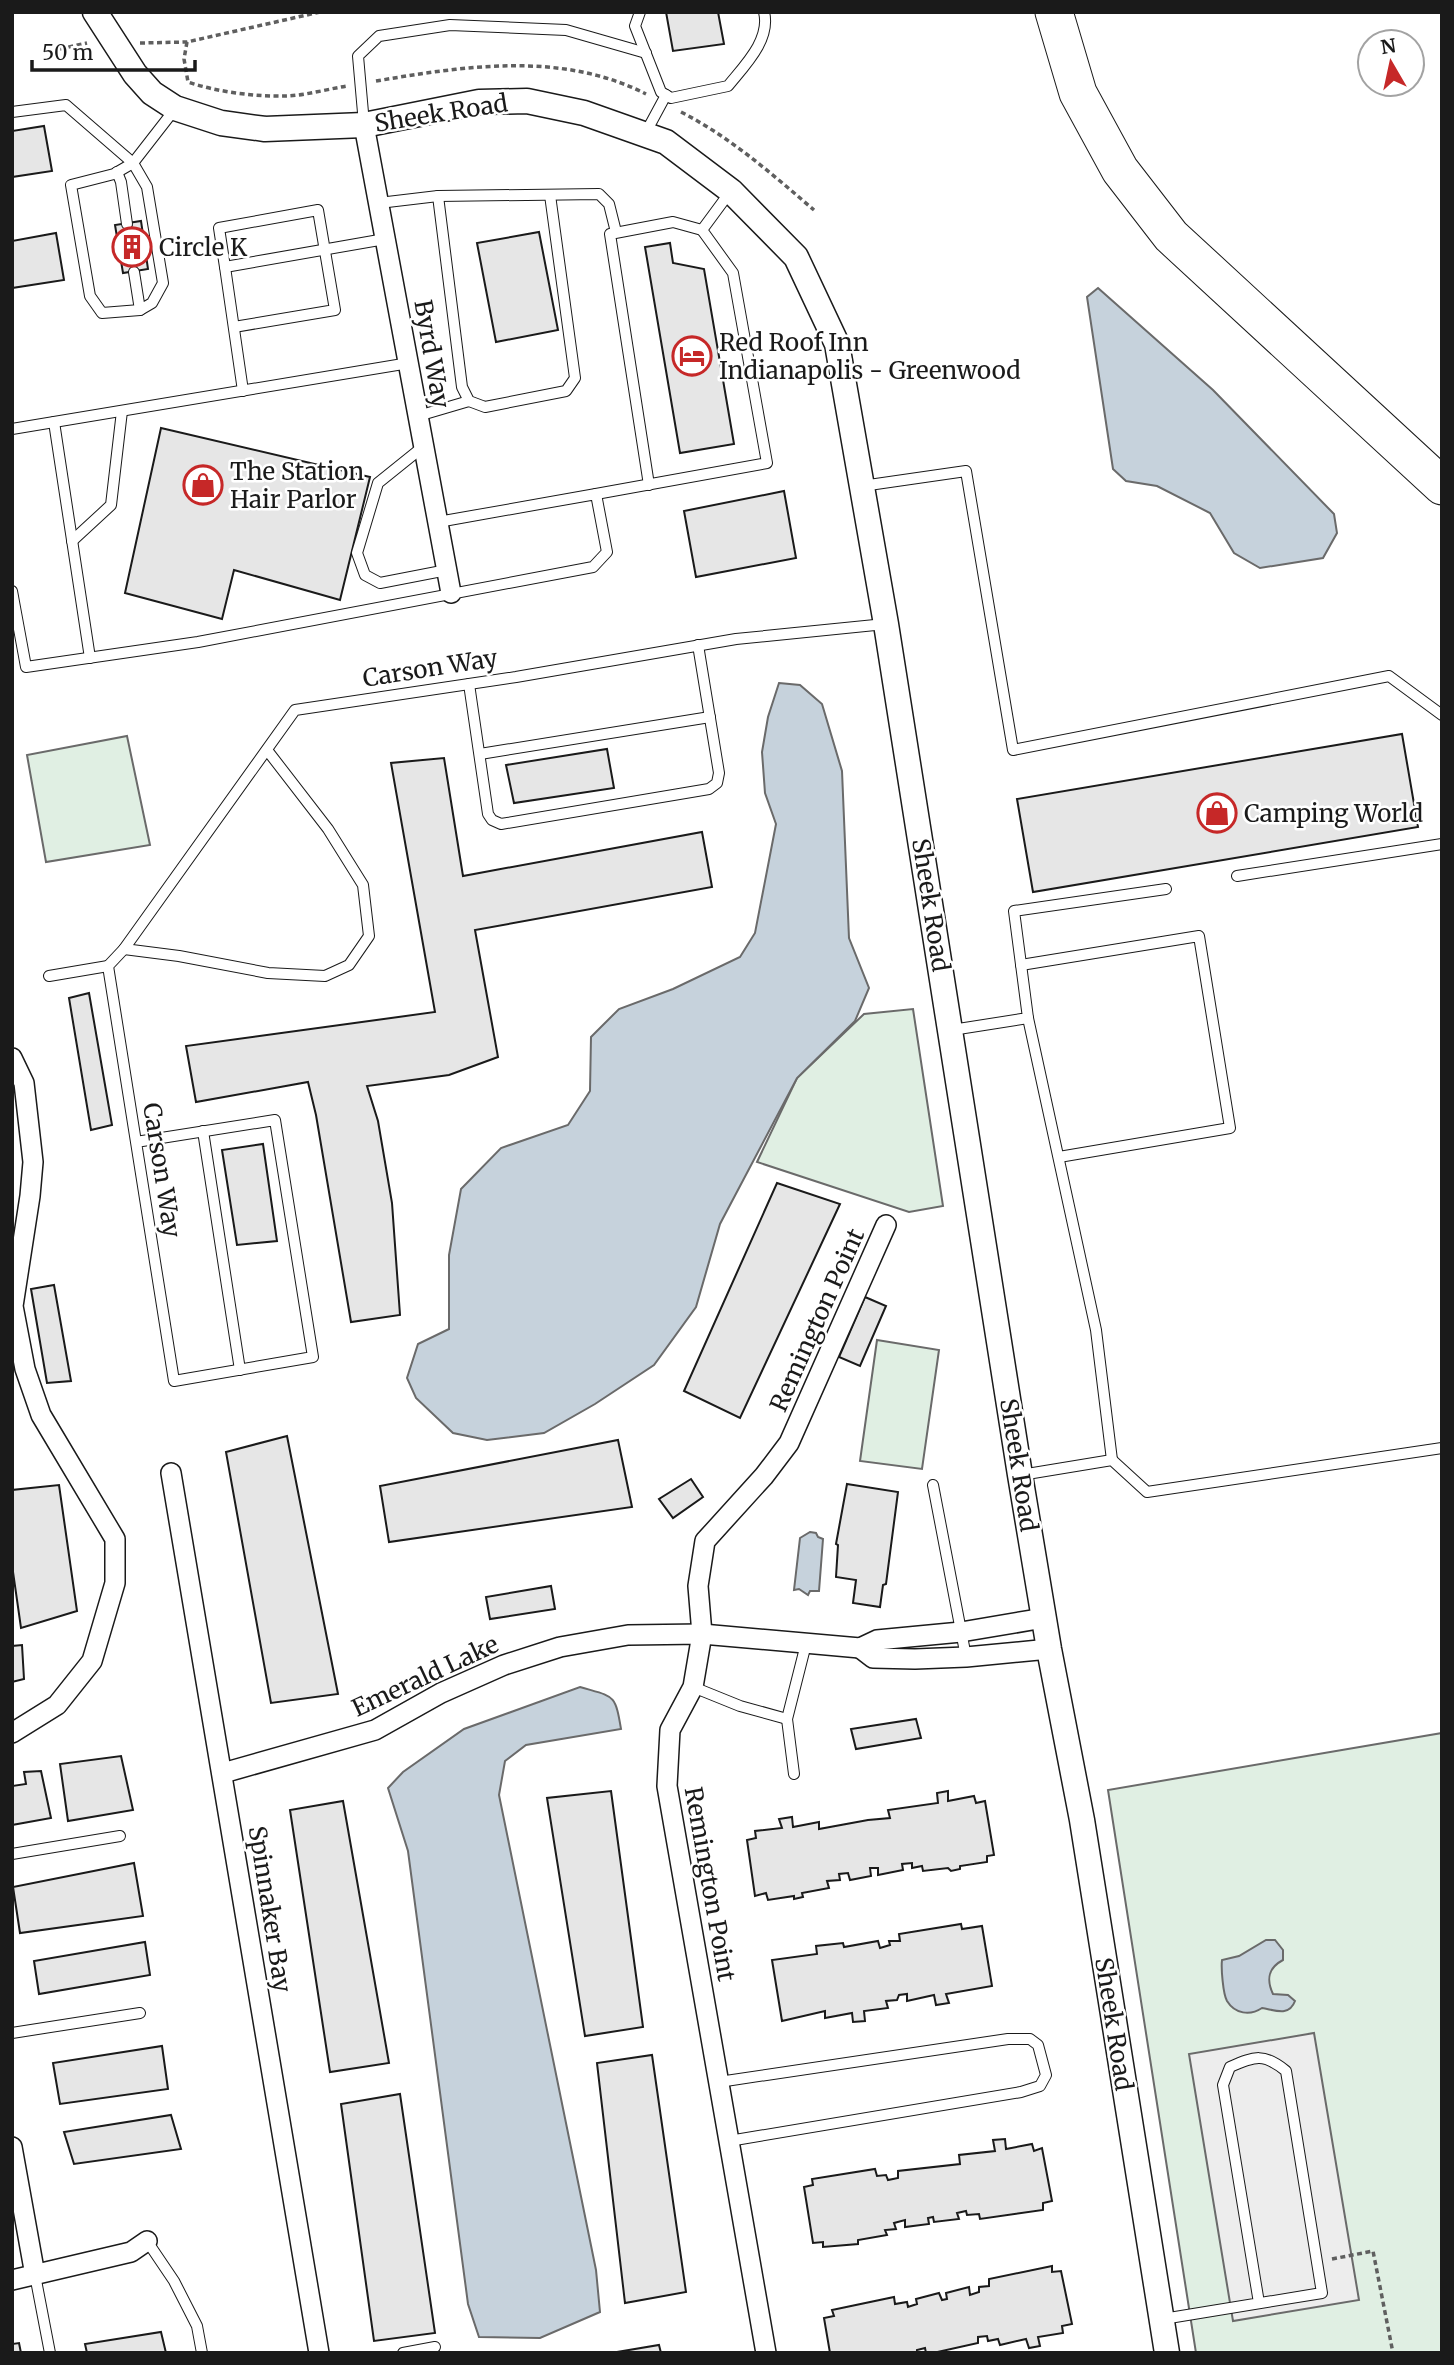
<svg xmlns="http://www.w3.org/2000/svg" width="1454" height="2365" font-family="Merriweather,serif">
  <rect width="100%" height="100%" fill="#fff"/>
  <!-- green -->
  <g fill="#e0efe3" stroke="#6a6a6a" stroke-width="2">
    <polygon points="127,736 150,845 46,862 27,755"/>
    <polygon points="913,1009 943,1206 909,1212 757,1162 797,1078 864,1014"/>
    <polygon points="877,1340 939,1350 922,1469 860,1461"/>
    <polygon points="1442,1733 1442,2353 1196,2353 1108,1790"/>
  </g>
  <!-- parking -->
  <polygon fill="#ededed" stroke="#6a6a6a" stroke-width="2" points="1314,2033 1359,2300 1233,2321 1189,2054"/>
  <!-- water -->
  <g fill="#c6d2dc" stroke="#6a6a6a" stroke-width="2">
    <polygon points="1098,288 1213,390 1334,514 1337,533 1323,558 1260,568 1234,553 1210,513 1157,486 1126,481 1113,469 1087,297"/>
    <polygon points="779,683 800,685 822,704 842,771 849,938 869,988 855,1021 797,1078 720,1224 696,1307 654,1365 595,1404 544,1433 487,1440 453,1433 416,1398 407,1378 418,1344 449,1329 449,1255 461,1189 501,1148 568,1125 590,1091 591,1037 619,1009 673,989 740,957 755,933 776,824 765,793 762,752 768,717"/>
    <polygon points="810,1532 816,1533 818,1537 823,1539 819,1591 810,1591 808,1595 799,1589 794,1590 800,1538"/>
    <path d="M 580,1687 C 614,1697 615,1693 621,1729 L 526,1745 L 505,1761 L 499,1795 L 596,2270 L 600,2312 L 540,2338 L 479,2337 L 468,2304 L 408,1851 L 388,1788 L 403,1772 L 464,1729 Z"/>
    <path d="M 1266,1940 L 1275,1940 L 1283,1950 L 1283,1960 C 1268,1968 1266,1979 1273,1994 L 1288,1995 L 1295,2001 C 1289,2017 1275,2010 1262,2008 C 1250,2016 1235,2014 1227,2001 C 1223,1994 1221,1968 1222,1960 L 1239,1956 Z"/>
  </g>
  <!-- building -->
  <g fill="#e6e6e6" stroke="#1a1a1a" stroke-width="2">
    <polygon points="666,12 718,12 724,44 673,51"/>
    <polygon points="44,126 52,171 12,177 12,131"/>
    <polygon points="141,221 148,269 123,273 115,225"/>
    <polygon points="539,232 558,330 496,342 477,243"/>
    <polygon points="56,233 64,280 12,288 12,241"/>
    <polygon points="670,243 673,263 704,269 734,444 680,453 645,247"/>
    <polygon points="161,428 370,477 340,600 234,570 222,619 125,593"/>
    <polygon points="784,491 796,558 696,577 684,511"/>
    <polygon points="1402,734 1418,827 1033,892 1017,799"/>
    <polygon points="607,749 614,788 514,803 506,765"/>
    <polygon points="444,758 463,876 702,832 712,887 475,930 498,1057 449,1075 367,1086 378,1121 392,1203 400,1315 351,1322 316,1115 308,1082 196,1102 186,1046 435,1012 391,763"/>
    <polygon points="89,993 112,1125 91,1130 69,998"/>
    <polygon points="263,1144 277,1241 237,1245 222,1150"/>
    <polygon points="777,1183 840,1204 740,1418 684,1391"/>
    <polygon points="54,1285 71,1381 47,1383 31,1289"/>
    <polygon points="865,1297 886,1306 860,1366 839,1357"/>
    <polygon points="287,1436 338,1694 271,1703 226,1452"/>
    <polygon points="618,1440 632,1507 389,1542 380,1486"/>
    <polygon points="691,1479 703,1497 673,1518 659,1499"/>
    <polygon points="847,1484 898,1492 886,1584 883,1585 880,1607 853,1603 856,1580 836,1577 838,1545 836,1544"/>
    <polygon points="59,1485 77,1611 21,1628 12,1565 12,1490"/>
    <polygon points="551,1586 555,1609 490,1619 486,1597"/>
    <polygon points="22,1645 24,1679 12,1682 12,1646"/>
    <polygon points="916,1719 921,1738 856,1749 851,1729"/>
    <polygon points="121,1756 133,1810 68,1821 60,1764"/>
    <polygon points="41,1771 51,1818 12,1825 12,1786 26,1784 24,1772"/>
    <polygon points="611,1791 643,2027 585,2036 547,1798"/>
    <polygon points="948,1791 948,1801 974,1796 976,1803 985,1801 994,1855 987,1856 987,1862 960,1866 960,1869 951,1871 948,1868 923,1871 922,1866 912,1868 912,1863 902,1864 903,1870 878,1875 878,1868 870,1868 871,1876 850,1880 848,1873 839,1874 840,1880 827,1881 829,1888 802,1893 803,1897 794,1899 794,1896 768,1900 766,1893 755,1896 747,1840 756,1838 755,1831 782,1828 779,1819 792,1817 793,1827 819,1822 819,1829 868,1820 890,1818 888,1810 938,1803 937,1793"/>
    <polygon points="343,1801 389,2063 330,2072 290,1810"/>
    <polygon points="134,1863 143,1916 20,1933 13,1887"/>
    <polygon points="961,1924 962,1929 982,1926 992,1986 946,1994 949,2003 936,2005 934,1995 907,2001 907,1994 899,1995 897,2000 886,2001 888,2008 864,2011 865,2021 853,2022 852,2013 825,2018 825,2011 782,2021 772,1960 817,1954 816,1946 843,1943 844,1947 878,1941 880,1948 890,1945 889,1941 900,1941 899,1934"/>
    <polygon points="145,1942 150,1975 39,1994 34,1961"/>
    <polygon points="162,2046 168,2089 60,2104 53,2063"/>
    <polygon points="652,2055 686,2292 625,2303 597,2063"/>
    <polygon points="400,2094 435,2333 374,2341 341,2104"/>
    <polygon points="171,2115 181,2149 74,2164 64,2132"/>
    <polygon points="1005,2139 1006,2149 1032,2144 1034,2151 1042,2148 1052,2201 1043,2203 1043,2210 980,2219 979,2214 967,2215 966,2211 957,2213 959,2219 934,2222 933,2217 928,2218 929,2224 905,2227 905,2220 894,2223 896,2229 885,2230 887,2235 858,2240 858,2244 823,2247 823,2242 813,2243 804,2187 813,2185 812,2179 875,2169 877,2176 886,2175 888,2180 898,2178 898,2171 960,2164 959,2155 995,2151 993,2140"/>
    <polygon points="1052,2266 1052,2272 1061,2271 1072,2324 1062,2326 1063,2333 1038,2337 1040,2346 1029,2348 1026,2339 1000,2345 998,2339 988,2341 987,2336 978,2337 978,2343 933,2353 926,2353 925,2348 917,2350 917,2353 830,2353 824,2318 834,2316 832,2310 894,2297 895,2304 907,2302 908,2307 917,2304 916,2299 939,2293 942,2300 947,2299 946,2293 969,2287 970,2295 979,2292 979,2287 989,2286 989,2279"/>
    <polygon points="161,2332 166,2353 87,2353 85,2344"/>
    <polygon points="19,2343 21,2353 12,2353 12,2344"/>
    <polygon points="659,2345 661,2353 611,2353"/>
  </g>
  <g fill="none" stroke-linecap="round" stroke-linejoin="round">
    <!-- service casing -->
    <g stroke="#1a1a1a" stroke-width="12">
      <g id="service">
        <path d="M 640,12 L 635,26 L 661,92 L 671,98 L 728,86 C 744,66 771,40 764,12"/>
        <polyline points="12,112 66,105 133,163 147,187 163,283 152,303 140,310 134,272"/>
        <polyline points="364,124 358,56 379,36 450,25 566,30 646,53"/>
        <polyline points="645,134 666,95"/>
        <polyline points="117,172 121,182 127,224"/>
        <polyline points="438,196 462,387 469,401 485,407 566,391 575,378 550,195"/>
        <polyline points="379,203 438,196 599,194 609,204 616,232"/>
        <polyline points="225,267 219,228 318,210 335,310 234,327"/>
        <polyline points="140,310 102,313 90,296 71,185 114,174 133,163 175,109"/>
        <polyline points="243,391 225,267 385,239"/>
        <polyline points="418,416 469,401"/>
        <polyline points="54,422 90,658"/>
        <polyline points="12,429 409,363"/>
        <polyline points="424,446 378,483 357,553 365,575 380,583 447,570"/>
        <polyline points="649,485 610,234 673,222 702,230"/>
        <polyline points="862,486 966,471 1013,750 1389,676 1442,715"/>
        <polyline points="596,494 767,463 733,273 702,230 730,192"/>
        <polyline points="72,541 111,505 122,411"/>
        <polyline points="12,591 26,667 198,642 593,567 607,552 596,494 438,522"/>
        <polyline points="469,684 488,814 492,820 501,824 709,789 717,783 719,773 698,645"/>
        <polyline points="480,754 710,717"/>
        <polyline points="1237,876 1442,844"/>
        <polyline points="124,949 179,956 268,973 325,976 349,965 369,936 363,885 328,829 267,750"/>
        <polyline points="1021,965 1199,936 1230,1128 1059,1157"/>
        <polyline points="49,976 108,966"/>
        <polyline points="1028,1018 1096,1330 1112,1460"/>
        <polyline points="952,1030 1028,1018 1014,911 1166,889"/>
        <polyline points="203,1131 240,1370"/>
        <polyline points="136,1142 275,1120 313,1357 174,1381 108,966 124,949 295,710 516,677 736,639 885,624"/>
        <polyline points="1021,1475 1112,1460 1147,1492 1442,1448"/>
        <polyline points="933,1485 966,1657"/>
        <polyline points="693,1687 740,1706 787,1719"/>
        <polyline points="794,1774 787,1719 806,1644"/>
        <polyline points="12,1854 120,1836"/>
        <polyline points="12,2033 140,2013"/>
        <polyline points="719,2082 1008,2039 1030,2039 1038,2045 1046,2075 1040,2086 1021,2092 729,2141"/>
        <polyline points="147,2241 174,2281 197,2326 202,2353"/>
        <polyline points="35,2275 50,2353"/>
        <path d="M 1163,2319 L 1322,2293 L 1286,2071 C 1264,2053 1255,2056 1230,2067 L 1223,2085 L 1259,2303"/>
        <polyline points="403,2353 435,2347"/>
      </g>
    </g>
    <!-- minor casing -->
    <g stroke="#1a1a1a" stroke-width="22">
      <g id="minor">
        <polyline points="364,125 451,593"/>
        <polyline points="12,1058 24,1083 33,1162 30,1196 13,1306 25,1369 41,1415 115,1539 115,1583 92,1661 57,1705 12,1733"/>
        <polyline points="171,1473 319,2353"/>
        <polyline points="860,1648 873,1658 915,1659 966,1657 1049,1649"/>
        <polyline points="223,1773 375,1730 441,1693 504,1665 560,1647 628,1635 702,1634 860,1648 877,1640 961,1632 1044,1618"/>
        <polyline points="12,2147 35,2275"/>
        <polyline points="12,2280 131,2252 147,2241"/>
        <polyline points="766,2353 667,1786 670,1730 693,1687 702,1634 698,1586 705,1541 764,1476 789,1443 886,1225"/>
      </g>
    </g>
    <!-- tertiary casing -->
    <g stroke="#1a1a1a" stroke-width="27">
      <polyline id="tertiary" points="95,12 135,74 152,93 175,108 221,123 265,129 364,125 479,102 527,101 584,113 666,142 731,191 796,257 837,344 886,624 1020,1475 1049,1649 1082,1820 1167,2353"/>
    </g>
    <!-- motorway casing -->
    <g stroke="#1a1a1a" stroke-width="39">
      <polyline id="motorway" points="1054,12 1078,93 1120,170 1171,236 1442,486"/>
    </g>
    <!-- path -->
    <g stroke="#5f5f5f" stroke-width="3.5" stroke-dasharray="5 3.5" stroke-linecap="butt">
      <path d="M 187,42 L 184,59 L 188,82 C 217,92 257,97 287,96 C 307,95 328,89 347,86"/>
      <polyline points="140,43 187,42 320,12"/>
      <polyline points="60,49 87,43"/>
      <path d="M 376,81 C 465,66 562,51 646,94"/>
      <path d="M 681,112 C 730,137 772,174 814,210"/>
      <polyline points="1332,2259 1373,2251 1393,2353"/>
    </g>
    <!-- service -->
    <use href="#service" stroke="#fff" stroke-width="10"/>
    <!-- minor -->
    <use href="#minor" stroke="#fff" stroke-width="19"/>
    <!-- tertiary -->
    <use href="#tertiary" stroke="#fff" stroke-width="24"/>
    <!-- motorway -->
    <use href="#motorway" stroke="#fff" stroke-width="37"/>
  </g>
  <!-- icons -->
  <defs>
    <g id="building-ring" transform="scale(2.0125)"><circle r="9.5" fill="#fff" stroke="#c62828" stroke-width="1.5"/><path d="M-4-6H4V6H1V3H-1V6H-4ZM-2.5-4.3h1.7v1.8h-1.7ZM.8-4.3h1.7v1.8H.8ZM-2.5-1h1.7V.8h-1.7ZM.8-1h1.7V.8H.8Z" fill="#c62828"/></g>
    <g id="hotel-ring" transform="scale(2.0125)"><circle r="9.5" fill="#fff" stroke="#c62828" stroke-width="1.5"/><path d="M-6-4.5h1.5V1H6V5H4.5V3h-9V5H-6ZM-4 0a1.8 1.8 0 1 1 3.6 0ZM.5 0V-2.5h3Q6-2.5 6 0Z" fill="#c62828"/></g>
    <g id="shop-ring" transform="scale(2.0125)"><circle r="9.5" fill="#fff" stroke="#c62828" stroke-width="1.5"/><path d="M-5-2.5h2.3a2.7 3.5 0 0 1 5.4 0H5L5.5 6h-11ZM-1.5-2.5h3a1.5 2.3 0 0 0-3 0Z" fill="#c62828"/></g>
  </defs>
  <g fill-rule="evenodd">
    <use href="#building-ring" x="132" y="247"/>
    <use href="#hotel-ring" x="692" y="356"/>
    <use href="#shop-ring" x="203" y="485"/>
    <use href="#shop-ring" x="1217" y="813"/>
  </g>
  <g text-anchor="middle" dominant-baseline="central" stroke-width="5" stroke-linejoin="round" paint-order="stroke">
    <!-- street labels -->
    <g font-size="24" fill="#1a1a1a" stroke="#fff">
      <text transform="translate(441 113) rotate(-9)">Sheek Road</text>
      <text transform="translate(432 354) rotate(80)">Byrd Way</text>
      <text transform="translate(430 668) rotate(-9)">Carson Way</text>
      <text transform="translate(931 905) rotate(81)">Sheek Road</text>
      <text transform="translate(162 1170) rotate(81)">Carson Way</text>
      <text transform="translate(817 1320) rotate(-66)">Remington Point</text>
      <text transform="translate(1019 1465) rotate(81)">Sheek Road</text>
      <text transform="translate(425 1676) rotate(-25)">Emerald Lake</text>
      <text transform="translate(710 1884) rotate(80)">Remington Point</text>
      <text transform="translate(270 1909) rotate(81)">Spinnaker Bay</text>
      <text transform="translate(1114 2024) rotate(81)">Sheek Road</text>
    </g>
    <!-- poi labels -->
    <g font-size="24" fill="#1a1a1a" stroke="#fff" text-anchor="start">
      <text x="159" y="247">Circle K</text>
      <text x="719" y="342">Red Roof Inn<tspan x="719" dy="28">Indianapolis - Greenwood</tspan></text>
      <text x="230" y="471">The Station<tspan x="230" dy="28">Hair Parlor</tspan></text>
      <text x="1244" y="813">Camping World</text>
    </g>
  </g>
  <!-- border -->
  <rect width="1454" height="2365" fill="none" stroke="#1a1a1a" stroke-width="28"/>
  <!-- north arrow -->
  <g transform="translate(1391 63) rotate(351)"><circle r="33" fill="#ffffff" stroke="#a3a3a3" stroke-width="2"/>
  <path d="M0-5L12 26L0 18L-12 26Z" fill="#c62828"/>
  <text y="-10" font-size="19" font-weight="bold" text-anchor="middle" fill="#1a1a1a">N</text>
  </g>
  <!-- scale -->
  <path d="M32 60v10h163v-10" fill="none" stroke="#1a1a1a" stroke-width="3.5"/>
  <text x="42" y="60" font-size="21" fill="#1a1a1a" stroke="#ffffff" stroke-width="5" paint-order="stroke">50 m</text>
</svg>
